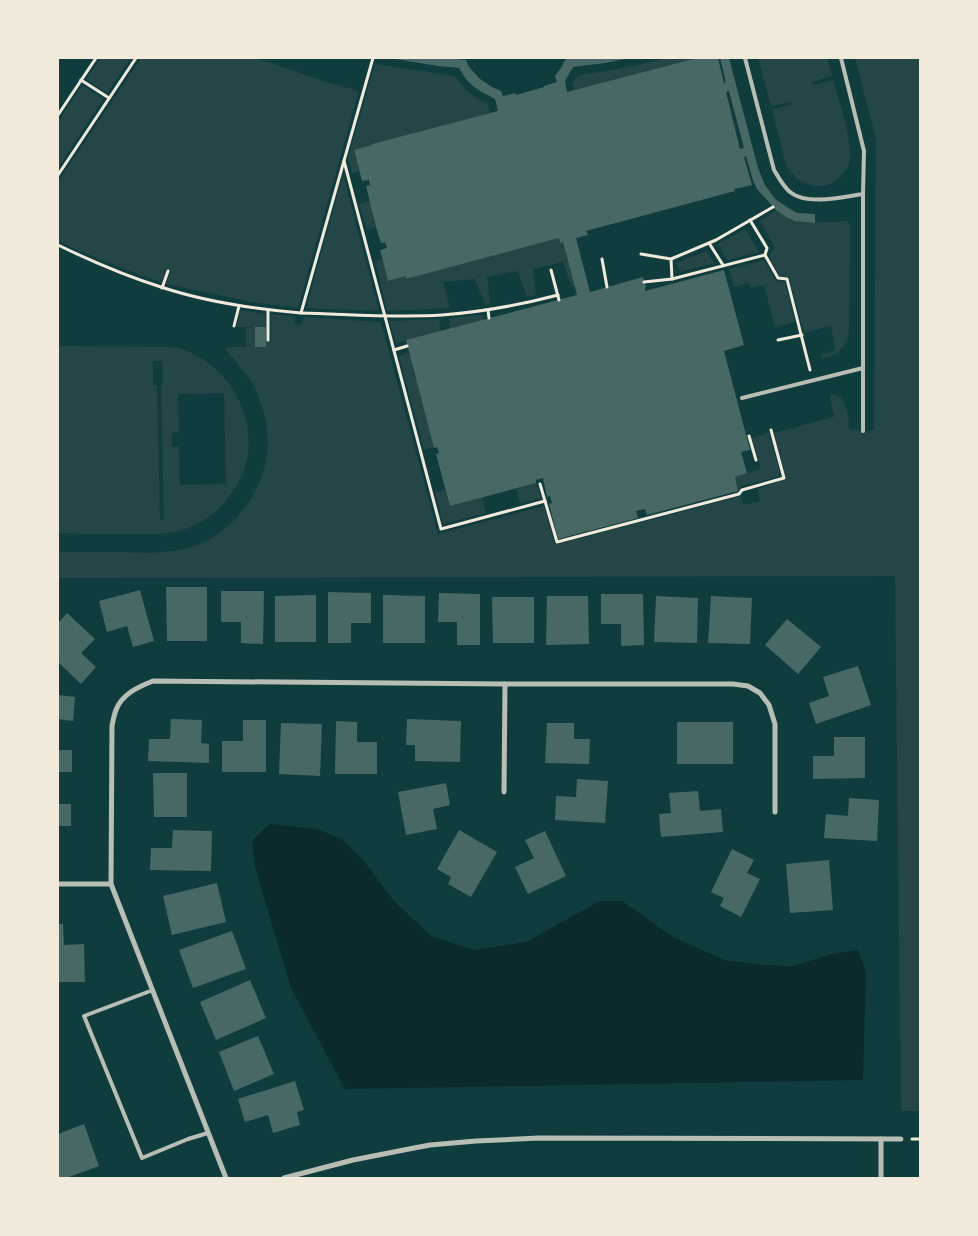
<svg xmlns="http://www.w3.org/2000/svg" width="978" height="1236" font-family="Lato,sans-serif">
  <rect width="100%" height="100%" fill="#0f3d3e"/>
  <!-- green -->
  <g fill="#244646" fill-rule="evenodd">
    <polygon points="101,58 131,58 107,93 86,79"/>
    <path d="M 141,58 L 257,58 L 320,80 L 359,91 L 298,308 L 251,302 L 166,284 L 171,271 L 166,269 L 161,282 C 126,270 91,257 58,241 L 58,182 Z"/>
    <path d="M 666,58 L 697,58 L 575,90 L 572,83 L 578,75 C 608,71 637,66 666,58 Z"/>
    <path d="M 758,58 L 827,58 L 832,76 L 812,82 L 813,85 L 833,80 C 839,101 854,143 849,163 C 848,169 843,175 838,179 C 832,184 825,186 817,186 C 802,185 793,176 786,165 L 772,109 L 791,105 L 791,102 L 771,106 Z"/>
    <path d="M 855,58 L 919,58 L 920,173 L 920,1111 L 901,1111 L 895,576 L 58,578 L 58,552 C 79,552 101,552 122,552 C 148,553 173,554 197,545 C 215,539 231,525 242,511 C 267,481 275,440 261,404 C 259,398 257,391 254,386 C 246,373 236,362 226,350 L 227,348 L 230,347 L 246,347 L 246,327 L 237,327 L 240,310 L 265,314 L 266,327 L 255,327 L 266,341 L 271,340 L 271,314 L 296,317 L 294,324 L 301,325 L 304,317 L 381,322 L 438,534 L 544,506 L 555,545 L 741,496 L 743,505 L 760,501 L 757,489 L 787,479 L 774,433 L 834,417 L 830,397 L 831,394 C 847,394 849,417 849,429 L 869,431 L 874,429 L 876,139 Z"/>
    <path d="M 375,64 L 455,76 C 465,90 473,97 488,104 L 490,113 L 372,144 L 372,145 L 354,150 L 359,172 L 352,173 L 348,158 Z"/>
    <polygon points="82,85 103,99 58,168 58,122"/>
    <polygon points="343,174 379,311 306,308"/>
    <polygon points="370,201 376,227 367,230 359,204"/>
    <path d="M 776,210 C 797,227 822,222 848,221 L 850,226 L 849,333 C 846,347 836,356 822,359 L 821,355 L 834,351 L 835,347 L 831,326 L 804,333 L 789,277 L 780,276 L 769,258 L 774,246 L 760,221 Z"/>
    <polygon points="745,229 759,252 727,260 718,244"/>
    <polygon points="559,238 560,243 563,242 575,287 572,287 563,262 533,269 536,295 527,297 518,271 487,277 490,304 485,305 475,279 443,282 450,308 387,311 375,261 382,259 388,281 406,276 406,279"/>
    <polygon points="707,251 714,263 680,272 676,263"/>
    <polygon points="764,260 776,281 785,282 795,322 775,327 764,285 750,288 749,283 734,287 729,269"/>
    <polygon points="483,315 484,320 450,329 449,318"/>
    <polygon points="439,319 441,331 396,343 389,321"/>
    <path d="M 58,346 L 163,347 C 170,347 178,347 185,350 C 242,373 269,443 231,494 C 221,508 209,519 193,526 C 171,536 147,534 122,534 C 101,534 79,534 58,533 ZM 153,361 L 162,361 L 163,385 L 161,385 L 164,520 L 160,520 L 157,385 L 153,385 ZM 224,393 L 226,484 L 180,485 L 179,447 L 172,447 L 172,433 L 179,432 L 178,394 Z"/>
    <polygon points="409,353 434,447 424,450 399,356"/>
    <polygon points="769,433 781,476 740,487 738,491 735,477 761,469 752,438"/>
    <polygon points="536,483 541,498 520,504 516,489"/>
    <polygon points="445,490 450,506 482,497 486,513 443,524 435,492"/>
  </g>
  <!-- water -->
  <polygon fill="#0a2a2b" points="270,824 317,829 342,839 363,860 393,900 431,936 474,950 526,942 600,901 622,901 673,937 724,960 763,965 793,966 832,954 858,950 866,972 863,1080 345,1089 291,988 255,867 252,840"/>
  <!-- building -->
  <g fill="#486865" fill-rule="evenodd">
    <path d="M 389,58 L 448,58 L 466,60 L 469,67 L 480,79 L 492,87 L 501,91 L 503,96 L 515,93 L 516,95 L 544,87 L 544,86 L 557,82 L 555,76 L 561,68 L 566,58 L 630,58 L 605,63 L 573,67 L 565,81 L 567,92 L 697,58 L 718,58 L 724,83 L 726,82 L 720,58 L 729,58 L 758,168 L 765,185 L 775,199 L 790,209 L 797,213 L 815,214 L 815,223 L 795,221 L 786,217 L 776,210 L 757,189 L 753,180 L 746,156 L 744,157 L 752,185 L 734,189 L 735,191 L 586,231 L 588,235 L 576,238 L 590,292 L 643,277 L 646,287 L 645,288 L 645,291 L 724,270 L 744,345 L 724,351 L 750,450 L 741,452 L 747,473 L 735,477 L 738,491 L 647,515 L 645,509 L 636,511 L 638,518 L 558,539 L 549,504 L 552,503 L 550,496 L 547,497 L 543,478 L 536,480 L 536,483 L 450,506 L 436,454 L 439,453 L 437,447 L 434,448 L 406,340 L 577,295 L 563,242 L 560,243 L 559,238 L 406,279 L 406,276 L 388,281 L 380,250 L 387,248 L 385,242 L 381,243 L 376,227 L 366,186 L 370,185 L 369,180 L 362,181 L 354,150 L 372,145 L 372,144 L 498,111 L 495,99 L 480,91 L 473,86 L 466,79 L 459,68 L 438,66 ZM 729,91 L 744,148 L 740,149 L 726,92 Z"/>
    <rect x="255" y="327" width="11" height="20"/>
    <polygon points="166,587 207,587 207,641 167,641"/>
    <polygon points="140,590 154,641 133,647 127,626 107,632 99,601"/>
    <polygon points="221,591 264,591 263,644 241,643 241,622 221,622"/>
    <polygon points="328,592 371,593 371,623 351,623 351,643 328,643"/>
    <polygon points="439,593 480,594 480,645 457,645 457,622 438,622"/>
    <polygon points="601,594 643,594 644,645 621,646 621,624 601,624"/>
    <polygon points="316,595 316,642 275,642 275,596"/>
    <polygon points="383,595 425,596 425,643 383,643"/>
    <polygon points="547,596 588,596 589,644 546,645"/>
    <polygon points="656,596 698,598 697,643 654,642"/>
    <polygon points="711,596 752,598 750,644 708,643"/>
    <polygon points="492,597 534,597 534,643 493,643"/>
    <polygon points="67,613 95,639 81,653 96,667 81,684 58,662 58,623"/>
    <polygon points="787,619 821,647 798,674 765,645"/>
    <polygon points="858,666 871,705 816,724 809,703 829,696 823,677"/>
    <polygon points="58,695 75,697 73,721 58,719"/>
    <polygon points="171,719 202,720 201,743 209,744 209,763 148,761 149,739 170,739"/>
    <polygon points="407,719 461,721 460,762 415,761 415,745 406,745"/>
    <polygon points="243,720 266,720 266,772 222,772 222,741 243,741"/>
    <polygon points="336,721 357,722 357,742 377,742 377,774 335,774"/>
    <rect x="677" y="722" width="56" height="42"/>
    <polygon points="281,723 322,724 320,776 279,774"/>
    <polygon points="547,723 574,723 574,739 590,739 589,764 545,763"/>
    <polygon points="834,737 865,737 865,778 813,779 813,756 834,756"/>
    <rect x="58" y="750" width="14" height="22"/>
    <polygon points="153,773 187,773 187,817 154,817"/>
    <polygon points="577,779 608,781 605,823 555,820 556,796 576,797"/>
    <polygon points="446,783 450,805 433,809 437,829 406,835 398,792"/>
    <polygon points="698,791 700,811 721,809 723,832 661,837 659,814 671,813 669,793"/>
    <polygon points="849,798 879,800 877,841 824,838 826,814 848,816"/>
    <rect x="58" y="804" width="13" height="22"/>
    <polygon points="173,830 212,831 211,871 150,870 151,848 172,848"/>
    <polygon points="459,830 497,852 471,897 448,884 451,877 437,869"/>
    <polygon points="545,831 566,876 528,894 515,867 534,858 525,840"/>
    <polygon points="732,849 754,860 747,873 760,879 741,917 720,906 724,898 711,892"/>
    <polygon points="829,860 833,910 790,913 786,864"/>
    <polygon points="217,883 226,922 172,935 163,896"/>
    <polygon points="58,924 63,924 64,945 84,944 85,982 58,982"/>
    <polygon points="232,931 246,969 193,988 179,950"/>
    <polygon points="250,980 266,1018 216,1040 200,1002"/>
    <polygon points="258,1036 274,1074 234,1091 219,1052"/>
    <polygon points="295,1081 304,1110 297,1112 300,1125 273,1133 268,1115 245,1122 238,1099"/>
    <polygon points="84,1124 99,1166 66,1178 58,1178 58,1134"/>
  </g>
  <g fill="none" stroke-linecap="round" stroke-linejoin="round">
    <!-- path -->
    <g stroke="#f1e9da" stroke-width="3">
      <polyline points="81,80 109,98"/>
      <polyline points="58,115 96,58"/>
      <polyline points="344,161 441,529 545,501"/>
      <polyline points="58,175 136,58"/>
      <polyline points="750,220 767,248 765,255 778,278 787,279 810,370"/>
      <polyline points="709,243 723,265"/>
      <path d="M 58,245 C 91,261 126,276 161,287 C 206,302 254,309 301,313 L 373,58"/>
      <polyline points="641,254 671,259 716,240 773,207"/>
      <polyline points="602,259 607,287"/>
      <polyline points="671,259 672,279"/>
      <polyline points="551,270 559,300"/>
      <polyline points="644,282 672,279 765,255"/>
      <polyline points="162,288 168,271"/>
      <polyline points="488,310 489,318"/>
      <path d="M 301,313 C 347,314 395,318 442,315 C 481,312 520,305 558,295"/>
      <polyline points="234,326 239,306"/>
      <polyline points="268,340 268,310"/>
      <polyline points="778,340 802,335"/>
      <polyline points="394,350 407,346"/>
      <polyline points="749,436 756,460"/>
      <polyline points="540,484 557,542 739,494 742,490 784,478 771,430"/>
      <polyline points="912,1139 920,1139"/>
    </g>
    <!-- service -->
    <g stroke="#b8beb3" stroke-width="4">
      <path d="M 745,58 L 774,170 C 779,178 783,186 790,192 C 807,206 843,197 863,194 L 864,151 L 841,58"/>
      <polyline points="742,398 863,368"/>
      <polyline points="863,431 863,194"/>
      <polyline points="153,990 84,1016 142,1158 188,1139 208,1133"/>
    </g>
    <!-- minor -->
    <g stroke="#b8beb3" stroke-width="5">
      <polyline points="504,792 505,684"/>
      <polyline points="58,884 111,884"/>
      <polyline points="881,1139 881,1178"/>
      <path d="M 226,1178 L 111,884 L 112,726 C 113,721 114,715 116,710 C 122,694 138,687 153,681 L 505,684 L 733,684 L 748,686 L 760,693 L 769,705 L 775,724 L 775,812"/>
      <polyline points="284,1178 353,1160 414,1148 430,1145 476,1141 539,1138 901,1139"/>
    </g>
  </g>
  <!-- border -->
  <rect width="978" height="1236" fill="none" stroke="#f1e9da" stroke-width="118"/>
</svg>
